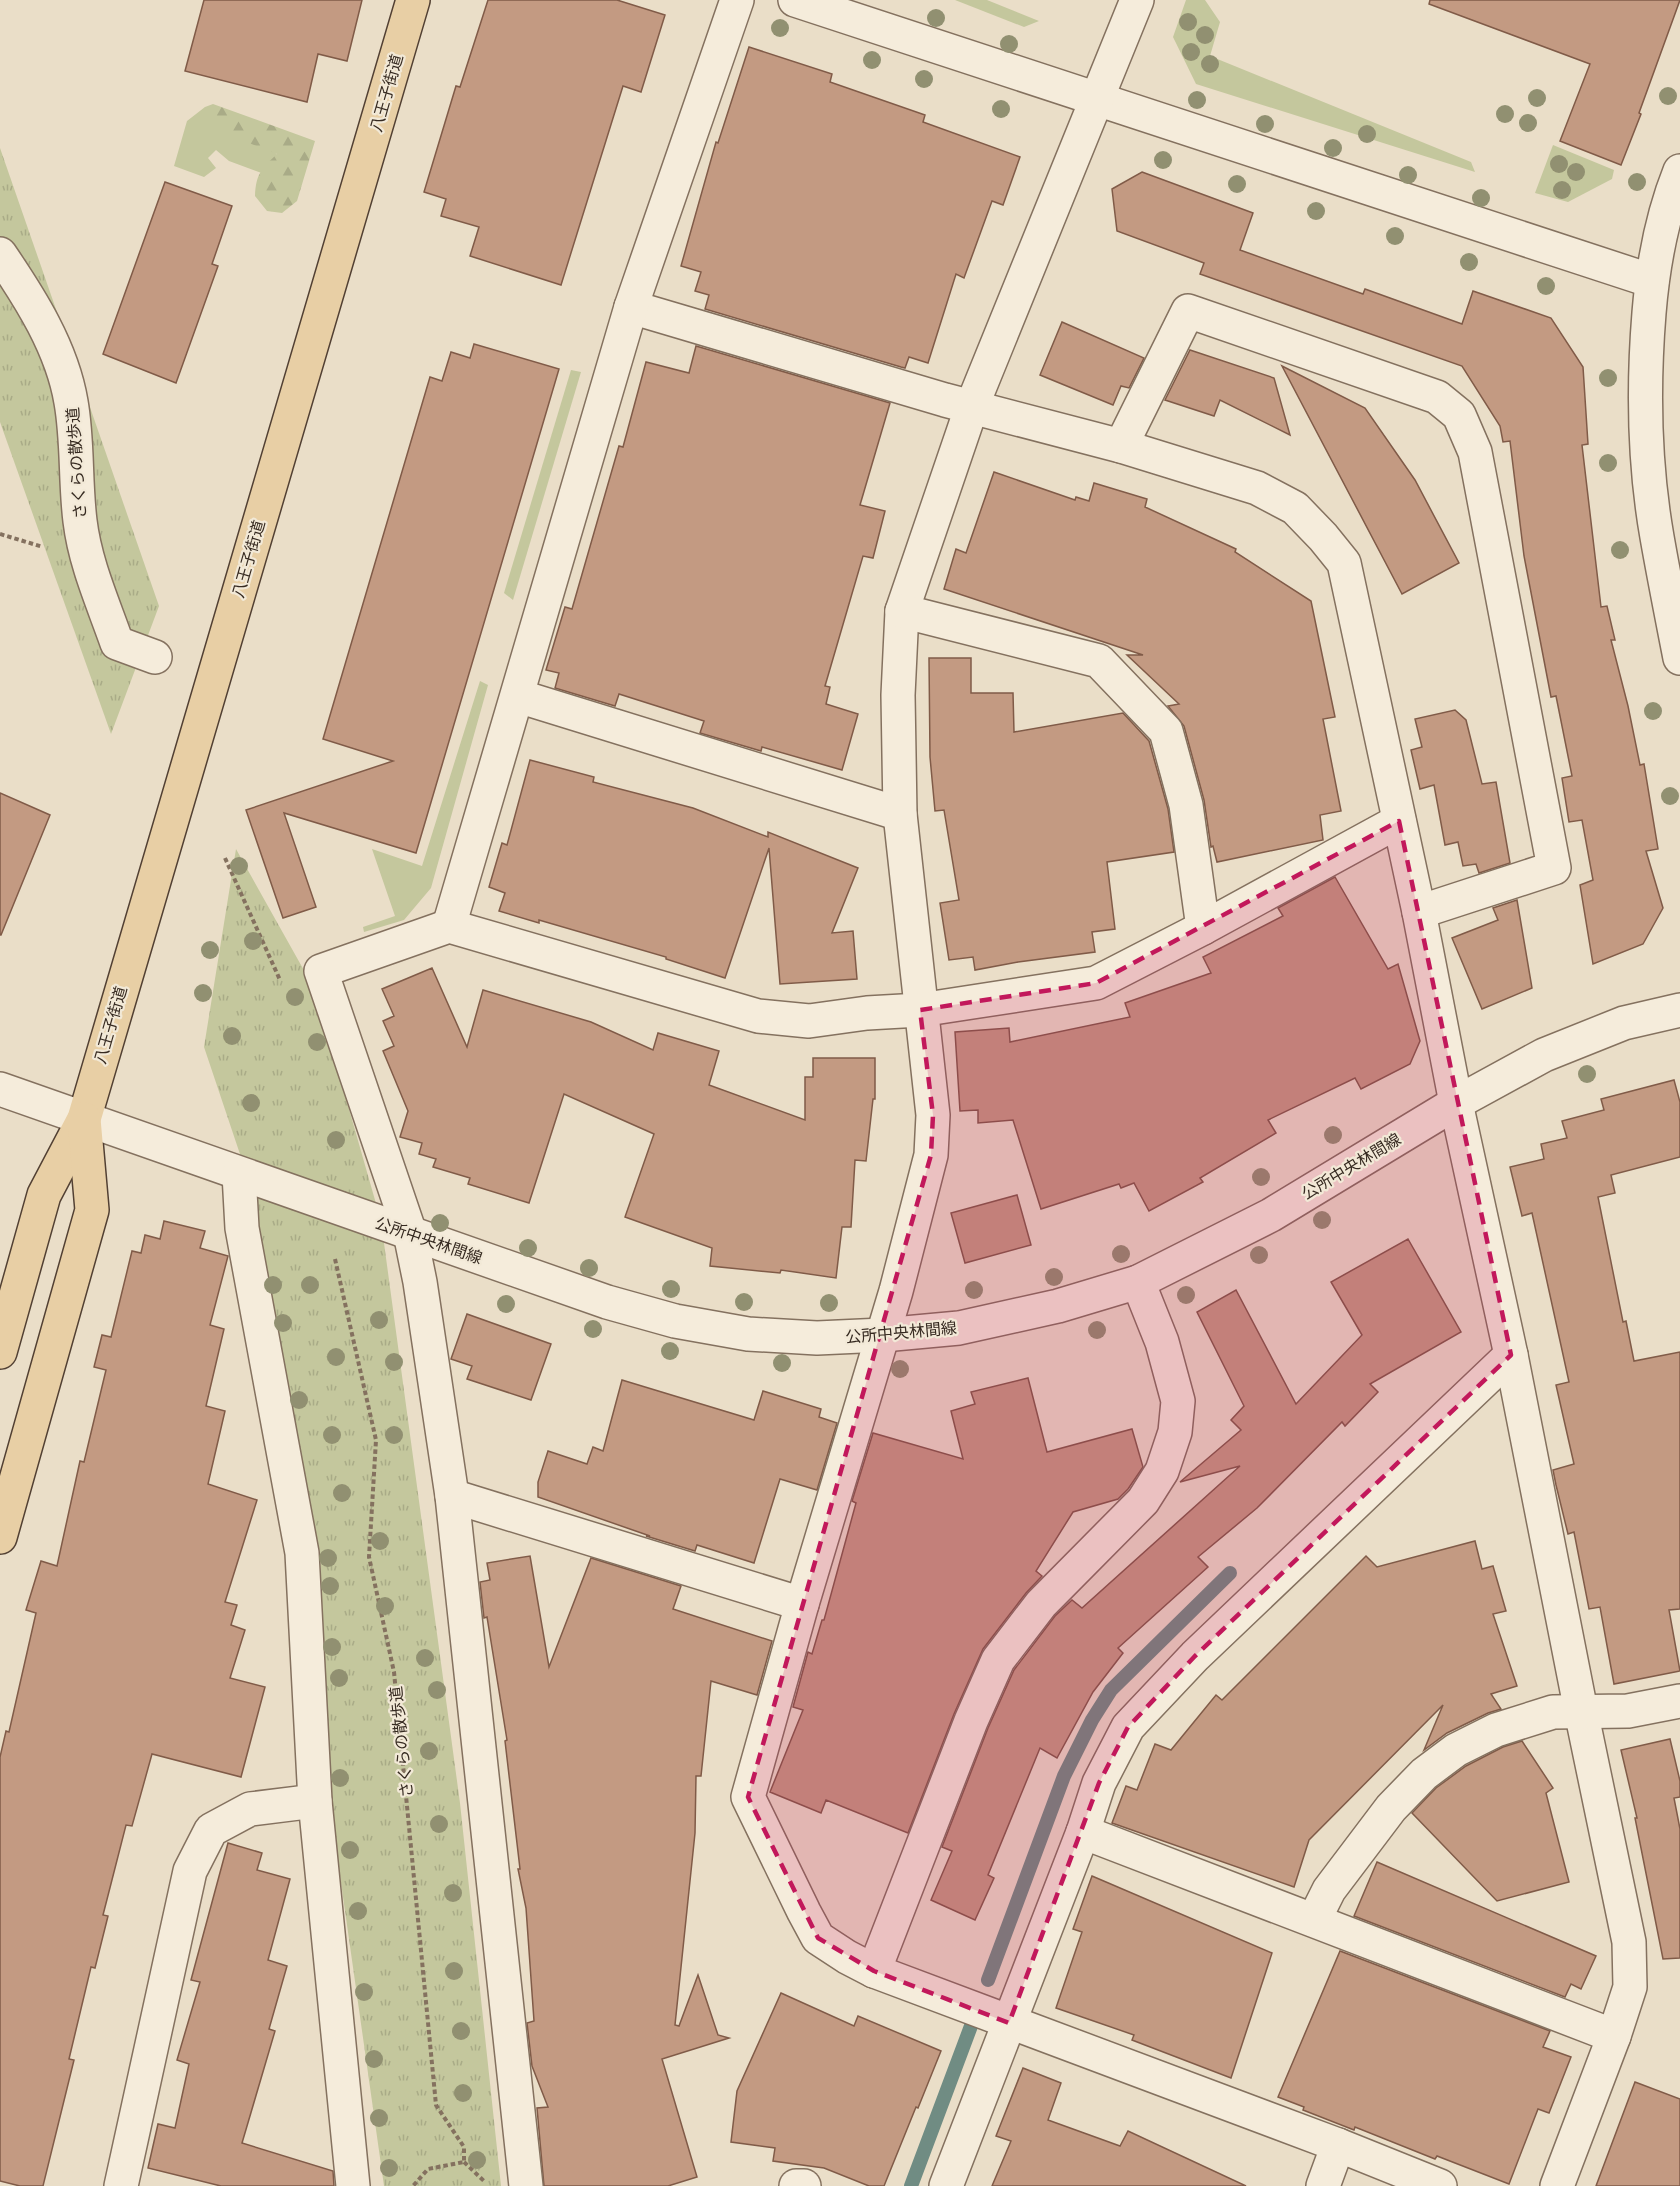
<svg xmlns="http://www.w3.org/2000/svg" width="1680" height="2186" font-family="'IBM Plex Serif','Noto Sans JP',serif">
  <defs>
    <pattern id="forest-firs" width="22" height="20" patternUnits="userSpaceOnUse" patternTransform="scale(1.5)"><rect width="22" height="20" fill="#c4c79d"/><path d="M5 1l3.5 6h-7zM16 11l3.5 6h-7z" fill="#a9ab87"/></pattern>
    <pattern id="park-tufts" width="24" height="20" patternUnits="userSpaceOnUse" patternTransform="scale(1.5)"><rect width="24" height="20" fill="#c4c79d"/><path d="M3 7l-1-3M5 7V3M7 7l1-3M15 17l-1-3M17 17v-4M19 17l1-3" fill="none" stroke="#a9ab87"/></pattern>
  </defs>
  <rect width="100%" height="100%" fill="#eadec8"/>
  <!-- grass -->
  <g fill="#c4c79d">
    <polygon points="955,0 987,0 1039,21 1024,27"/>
    <polygon points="1186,0 1205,0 1220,22 1210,56 1471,162 1475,172 1196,84 1173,37"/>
    <polygon points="205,107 277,154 267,175 229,161 216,150 208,158 216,168 204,177 174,166 187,121"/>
    <polygon points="1553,145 1614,170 1612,179 1568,202 1535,193"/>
    <polygon points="571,370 581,372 513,600 504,593"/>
    <polygon points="480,681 488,685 431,888 404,920 364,932 363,927 395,916 372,849 422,866"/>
  </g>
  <!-- forest -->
  <path fill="url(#forest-firs)" d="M 213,104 L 315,141 L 297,201 L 282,213 L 267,211 L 255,196 C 256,174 261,169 277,154 L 213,129 L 203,116 L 205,107 Z"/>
  <!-- park -->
  <g fill="url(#park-tufts)">
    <polygon points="0,148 159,606 111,734 0,422"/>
    <polygon points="236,849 315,990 381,1221 460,1803 501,2186 384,2186 330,1805 320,1554 247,1175 204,1047"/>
  </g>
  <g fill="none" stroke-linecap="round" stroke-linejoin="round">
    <!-- stream -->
    <g stroke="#708c83" stroke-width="14">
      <polyline points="988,1980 1064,1776 1092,1720 1111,1690 1230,1573"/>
      <polyline points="911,2186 971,2026"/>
    </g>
  </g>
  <!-- building -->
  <g fill="#c39a82" stroke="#805b48" stroke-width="1.5">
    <polygon points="204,0 362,0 347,61 318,54 307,102 185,71"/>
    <polygon points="488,0 617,0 665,15 641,92 623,86 561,285 470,256 479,227 441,216 446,199 424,192 456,86 460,87"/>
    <polygon points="1430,0 1680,0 1639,113 1641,114 1621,165 1560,141 1590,64 1429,4"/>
    <polygon points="749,47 832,74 830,82 925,115 923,122 1020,157 1003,205 992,201 964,278 956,274 928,363 909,357 905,368 901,367 705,309 709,295 695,291 701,272 681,266 716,142 718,143"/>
    <polygon points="1142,172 1253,213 1240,250 1363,294 1365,289 1462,324 1473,291 1551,318 1583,367 1588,444 1582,445 1601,607 1607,606 1615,640 1611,640 1628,706 1640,765 1644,764 1658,849 1646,851 1663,908 1643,944 1593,964 1580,885 1593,880 1582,820 1569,822 1562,778 1572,776 1556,696 1551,697 1524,556 1510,441 1503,442 1500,426 1462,366 1200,274 1204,263 1117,231 1112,189"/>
    <polygon points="165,182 232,206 212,264 218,266 176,383 103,354"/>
    <polygon points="1062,322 1144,358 1129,388 1121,386 1113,405 1040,375"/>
    <polygon points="474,344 559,369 416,853 284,813 316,907 283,918 246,810 393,761 323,739 430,377 442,381 451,352 470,358"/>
    <polygon points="696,346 890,403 860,505 885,511 873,558 863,556 825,686 830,687 826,704 858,714 842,770 762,747 761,751 700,733 704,721 619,694 615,706 555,688 559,673 546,670 565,607 572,609 619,446 623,447 646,362 689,373"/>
    <polygon points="1190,350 1274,378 1290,435 1220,400 1214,416 1165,400"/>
    <polygon points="1282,366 1365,408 1415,480 1459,563 1402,594"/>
    <polygon points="994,472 1075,500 1076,497 1089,501 1094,483 1147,499 1145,507 1236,549 1235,552 1311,601 1335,717 1323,719 1341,811 1320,815 1323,840 1217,862 1213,846 1211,847 1204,800 1184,726 1168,706 1179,704 1127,655 1143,655 944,589 956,549 966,553"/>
    <polygon points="929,658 971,658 971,693 1013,693 1014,732 1123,713 1149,741 1168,809 1174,852 1107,862 1115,929 1092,932 1095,952 1018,962 975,970 973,957 949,960 940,903 959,900 944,810 935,811 930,757"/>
    <polygon points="1455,710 1466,720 1482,784 1496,782 1510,863 1479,873 1476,864 1463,866 1458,842 1445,845 1434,785 1420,789 1411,750 1422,747 1415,719"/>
    <polygon points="530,760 594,777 593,782 693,808 768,837 768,832 858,868 832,933 853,931 857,979 780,984 769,848 725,978 666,959 666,957 539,920 539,923 499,911 505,893 489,887 502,843 507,845"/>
    <polygon points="0,793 50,815 1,935 0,935"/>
    <polygon points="1335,877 1388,969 1398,964 1420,1041 1410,1064 1361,1089 1355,1078 1268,1120 1276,1133 1200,1178 1203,1182 1149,1211 1134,1183 1121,1188 1119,1184 1041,1209 1013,1120 978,1123 978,1110 960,1111 955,1032 1009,1028 1010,1042 1130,1017 1125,1003 1211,973 1203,957 1283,916 1278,908"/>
    <polygon points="1517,900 1532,988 1482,1009 1452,938 1498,920 1493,908"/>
    <polygon points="432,968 467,1047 483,990 591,1022 653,1050 658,1033 719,1051 709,1085 805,1120 805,1077 813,1077 813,1058 875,1058 875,1099 873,1099 866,1161 855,1160 851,1227 842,1227 836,1278 781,1270 780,1273 710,1266 712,1248 625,1217 654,1134 564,1094 529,1203 468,1184 470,1178 433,1167 436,1159 419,1154 422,1143 400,1137 408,1111 383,1051 394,1046 383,1021 394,1016 382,989"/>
    <polygon points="1674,1080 1680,1102 1680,1157 1611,1175 1615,1193 1598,1197 1623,1322 1626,1321 1634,1361 1680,1352 1680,1609 1669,1610 1680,1671 1614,1684 1600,1607 1589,1609 1574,1532 1568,1534 1556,1485 1553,1470 1574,1464 1556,1385 1569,1382 1532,1213 1522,1216 1510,1167 1544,1159 1541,1144 1567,1138 1562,1121 1604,1110 1601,1099"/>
    <polygon points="1017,1195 1031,1245 965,1263 951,1213"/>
    <polygon points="164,1221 205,1231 200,1248 228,1256 210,1325 224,1329 206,1406 225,1411 208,1484 257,1500 225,1602 237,1605 231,1625 245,1630 230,1678 265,1687 241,1777 152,1754 132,1826 126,1825 103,1915 108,1916 95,1968 91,1967 69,2059 74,2060 43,2186 20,2186 0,2181 0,1757 6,1731 9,1732 36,1613 26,1610 41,1561 57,1566 80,1461 84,1462 106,1370 94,1367 102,1335 111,1337 132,1251 141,1253 145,1235 160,1239"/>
    <polygon points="1408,1239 1461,1332 1370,1384 1378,1392 1345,1426 1342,1422 1257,1508 1198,1557 1208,1567 1118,1648 1123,1653 1093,1692 1057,1758 1040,1748 988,1875 994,1878 975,1920 931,1900 952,1851 942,1847 988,1728 1014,1670 1055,1616 1072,1600 1082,1608 1240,1466 1180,1482 1241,1430 1231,1420 1244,1406 1197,1312 1236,1290 1296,1404 1362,1335 1331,1282"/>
    <polygon points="467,1314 551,1344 531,1400 467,1379 472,1366 451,1359"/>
    <polygon points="1028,1378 1047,1452 1132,1429 1143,1467 1128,1489 1118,1499 1073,1512 1036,1571 1042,1576 1026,1593 983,1649 954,1714 908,1833 826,1800 821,1813 770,1792 803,1710 793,1707 808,1652 812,1654 822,1620 824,1620 856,1503 852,1501 873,1433 963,1459 951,1411 975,1404 971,1392"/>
    <polygon points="622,1380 754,1420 763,1391 821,1409 819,1417 837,1423 817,1490 780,1479 754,1563 697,1545 695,1551 646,1536 650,1536 538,1497 538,1482 548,1451 587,1464 593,1447 603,1451"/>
    <polygon points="1475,1541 1482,1569 1493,1566 1506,1611 1493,1614 1517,1686 1491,1694 1501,1709 1488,1713 1447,1733 1424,1750 1443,1705 1309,1840 1294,1887 1112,1823 1126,1786 1137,1790 1155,1744 1171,1750 1216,1695 1222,1700 1366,1556 1377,1567"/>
    <polygon points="530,1556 549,1667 591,1558 681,1586 673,1609 772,1641 757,1695 711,1681 701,1776 696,1776 695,1833 675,2025 679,2026 698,1975 718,2035 729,2038 662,2059 697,2177 668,2186 544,2186 537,2108 548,2107 532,2066 527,2023 534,2021 526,1908 518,1869 520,1869 505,1741 507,1740 487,1617 484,1618 480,1582 490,1580 487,1563"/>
    <polygon points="1670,1739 1680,1781 1680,1797 1674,1798 1680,1829 1680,1958 1663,1959 1635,1818 1637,1818 1621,1750"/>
    <polygon points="1522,1741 1553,1788 1546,1793 1569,1882 1497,1901 1412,1813 1436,1788 1466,1766 1503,1747"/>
    <polygon points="228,1843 262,1853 257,1870 290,1879 268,1960 287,1966 269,2029 275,2031 242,2143 333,2171 334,2186 221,2186 148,2168 158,2124 175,2128 189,2064 177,2060 200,1982 191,1980"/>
    <polygon points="1377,1862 1596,1956 1581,1989 1571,1984 1565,1997 1354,1916"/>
    <polygon points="1092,1876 1272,1953 1231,2078 1132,2040 1134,2035 1056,2008 1082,1932 1073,1929"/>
    <polygon points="1340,1951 1550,2031 1543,2047 1571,2057 1549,2113 1538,2109 1509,2184 1437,2156 1435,2159 1355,2127 1354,2130 1303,2110 1304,2107 1278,2097"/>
    <polygon points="781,1993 854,2026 858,2016 941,2051 918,2108 916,2107 884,2186 869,2186 824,2168 773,2161 775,2148 731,2142 737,2091"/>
    <polygon points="1023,2068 1061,2083 1048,2120 1120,2146 1128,2131 1246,2186 992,2186 1011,2141 996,2136"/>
    <polygon points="1635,2082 1680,2099 1680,2186 1596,2186"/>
  </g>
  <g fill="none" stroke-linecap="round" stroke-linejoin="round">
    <!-- minor casing -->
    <g stroke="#84715f" stroke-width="36">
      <g id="minor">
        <polyline points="795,0 1652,281"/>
        <polyline points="1137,0 972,406 902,611 898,695 900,814 933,1115 931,1155 896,1291 802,1604 748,1797 804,1912 818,1938 847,1957 874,1971 1338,2145 1440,2186"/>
        <path d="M 1680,171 C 1662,216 1653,264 1649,313 C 1643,387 1644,463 1657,537 C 1664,577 1672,617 1680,658"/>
        <path d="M 0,254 C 30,298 62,348 71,402 C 78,441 75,481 80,521 C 85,563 103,603 117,643 L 155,657"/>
        <polyline points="631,307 945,400 1121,446 1257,488 1295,508 1323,537 1344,563 1419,912 1456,1103 1511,1355 1581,1711 1629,1942 1630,1987 1614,2036 1557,2186"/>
        <polyline points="1121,446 1188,311 1437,397 1459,415 1475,452 1554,868 1419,912"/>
        <polyline points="902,611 1099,661 1166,731 1186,805 1203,928"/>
        <polyline points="518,696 900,814"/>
        <polyline points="449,926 631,307 737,0"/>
        <polyline points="0,1089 607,1302 675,1321 748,1334 817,1338 883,1335 959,1328 1058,1306 1138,1282 1271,1215 1456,1103 1544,1055 1624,1023 1680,1010"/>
        <polyline points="239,1174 242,1228 302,1553 315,1801 353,2186"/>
        <polyline points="452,1496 802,1604"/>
        <polyline points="1083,1832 1614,2036"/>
        <polyline points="1314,1920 1329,1890 1391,1808 1424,1774 1456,1750 1496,1730 1553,1712 1628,1711 1680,1701"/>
        <polyline points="874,1971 971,1721 998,1660 1041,1604 1143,1501 1162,1471 1175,1432 1178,1401 1162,1342 1138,1282"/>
        <polyline points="121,2186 190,1871 211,1830 250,1809 315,1801"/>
        <polyline points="526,2186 452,1496 420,1282 410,1233 321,971 449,926 758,1016 809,1021 867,1013 920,1010 1096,983 1203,928 1399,821"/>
        <polyline points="796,2186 804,2186"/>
        <polyline points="946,2186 1083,1832 1099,1783 1128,1727 1195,1656 1511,1355"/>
        <polyline points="1323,2186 1338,2145"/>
      </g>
    </g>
    <!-- major casing -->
    <g stroke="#524033" stroke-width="36">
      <g id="major">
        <polyline points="0,1352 44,1195 84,1119 413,0"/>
        <polyline points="0,1537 92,1210 84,1119"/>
      </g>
    </g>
    <!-- path -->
    <g stroke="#84715f" stroke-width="4" stroke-dasharray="4.5 3" stroke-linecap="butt">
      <polyline points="0,534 43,547"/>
      <polyline points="225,858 280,980"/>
      <polyline points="335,1259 376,1440 369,1557 394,1672 436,2105 464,2147 464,2162 428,2169 413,2186"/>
      <polyline points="464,2162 485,2182"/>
    </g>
    <!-- minor -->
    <use href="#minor" stroke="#f5ecdb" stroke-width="33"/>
    <!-- major -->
    <use href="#major" stroke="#e8cfa5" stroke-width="33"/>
  </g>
  <!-- trees -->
  <g fill="#919071">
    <circle cx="936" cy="18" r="9"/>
    <circle cx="1188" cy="22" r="9"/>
    <circle cx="780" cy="28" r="9"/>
    <circle cx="1205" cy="35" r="9"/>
    <circle cx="1009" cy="44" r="9"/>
    <circle cx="1191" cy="52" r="9"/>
    <circle cx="872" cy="60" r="9"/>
    <circle cx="1210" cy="64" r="9"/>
    <circle cx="924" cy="79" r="9"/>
    <circle cx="1668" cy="96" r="9"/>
    <circle cx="1537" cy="98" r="9"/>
    <circle cx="1197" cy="100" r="9"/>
    <circle cx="1001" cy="109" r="9"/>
    <circle cx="1505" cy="114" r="9"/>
    <circle cx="1528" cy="123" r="9"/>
    <circle cx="1265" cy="124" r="9"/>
    <circle cx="1367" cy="134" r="9"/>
    <circle cx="1333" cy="148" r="9"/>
    <circle cx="1163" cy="160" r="9"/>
    <circle cx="1559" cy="164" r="9"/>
    <circle cx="1576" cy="172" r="9"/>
    <circle cx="1408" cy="175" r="9"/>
    <circle cx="1637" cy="182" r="9"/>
    <circle cx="1237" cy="184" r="9"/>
    <circle cx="1562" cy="190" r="9"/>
    <circle cx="1481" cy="198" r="9"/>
    <circle cx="1316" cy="211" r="9"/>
    <circle cx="1395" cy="236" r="9"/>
    <circle cx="1469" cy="262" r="9"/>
    <circle cx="1546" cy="286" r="9"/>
    <circle cx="1608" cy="378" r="9"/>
    <circle cx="1608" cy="463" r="9"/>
    <circle cx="1620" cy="550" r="9"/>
    <circle cx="1653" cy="711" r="9"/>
    <circle cx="1670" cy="796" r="9"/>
    <circle cx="239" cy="866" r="9"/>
    <circle cx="253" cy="941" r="9"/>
    <circle cx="210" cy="950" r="9"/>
    <circle cx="203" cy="993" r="9"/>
    <circle cx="295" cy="997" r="9"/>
    <circle cx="232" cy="1036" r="9"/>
    <circle cx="317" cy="1042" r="9"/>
    <circle cx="1587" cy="1074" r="9"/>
    <circle cx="251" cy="1103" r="9"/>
    <circle cx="1333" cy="1135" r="9"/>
    <circle cx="336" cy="1140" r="9"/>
    <circle cx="1261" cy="1177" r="9"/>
    <circle cx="1322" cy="1220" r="9"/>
    <circle cx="440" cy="1223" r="9"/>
    <circle cx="528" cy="1248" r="9"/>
    <circle cx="1121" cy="1254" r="9"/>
    <circle cx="1259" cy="1255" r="9"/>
    <circle cx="589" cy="1268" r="9"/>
    <circle cx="1054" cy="1277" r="9"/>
    <circle cx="273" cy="1285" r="9"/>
    <circle cx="310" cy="1285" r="9"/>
    <circle cx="671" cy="1289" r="9"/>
    <circle cx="974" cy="1290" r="9"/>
    <circle cx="1186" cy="1295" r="9"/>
    <circle cx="744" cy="1302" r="9"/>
    <circle cx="829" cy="1303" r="9"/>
    <circle cx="506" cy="1304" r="9"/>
    <circle cx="379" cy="1320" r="9"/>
    <circle cx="283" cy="1323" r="9"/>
    <circle cx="593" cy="1329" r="9"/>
    <circle cx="1097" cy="1330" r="9"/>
    <circle cx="670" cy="1351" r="9"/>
    <circle cx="336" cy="1357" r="9"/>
    <circle cx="394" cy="1362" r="9"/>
    <circle cx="782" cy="1363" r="9"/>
    <circle cx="900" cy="1369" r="9"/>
    <circle cx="299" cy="1400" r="9"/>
    <circle cx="332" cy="1435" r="9"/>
    <circle cx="394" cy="1435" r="9"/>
    <circle cx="342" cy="1493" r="9"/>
    <circle cx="380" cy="1541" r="9"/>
    <circle cx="328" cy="1558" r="9"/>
    <circle cx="330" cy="1586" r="9"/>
    <circle cx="385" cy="1606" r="9"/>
    <circle cx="332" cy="1647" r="9"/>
    <circle cx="425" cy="1658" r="9"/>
    <circle cx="339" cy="1678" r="9"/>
    <circle cx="437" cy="1690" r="9"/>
    <circle cx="429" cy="1751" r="9"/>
    <circle cx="340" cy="1778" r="9"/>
    <circle cx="439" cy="1824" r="9"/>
    <circle cx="350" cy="1850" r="9"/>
    <circle cx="453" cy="1893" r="9"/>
    <circle cx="358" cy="1911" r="9"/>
    <circle cx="454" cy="1971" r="9"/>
    <circle cx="364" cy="1992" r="9"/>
    <circle cx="461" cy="2031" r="9"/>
    <circle cx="374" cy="2059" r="9"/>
    <circle cx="463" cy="2093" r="9"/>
    <circle cx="379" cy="2118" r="9"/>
    <circle cx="477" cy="2160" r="9"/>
    <circle cx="389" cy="2168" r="9"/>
  </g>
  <!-- marked area -->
  <path fill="#c2185b" fill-opacity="0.2" stroke="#c2185b" stroke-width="4.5" stroke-dasharray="12 8" stroke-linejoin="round" d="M 1399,821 L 1511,1355 L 1195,1656 L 1128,1727 L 1099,1783 L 1009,2023 L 874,1971 L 818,1938 L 748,1797 L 931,1155 L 933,1115 L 920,1010 L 1096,983 Z"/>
  <g text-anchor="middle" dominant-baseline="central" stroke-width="4.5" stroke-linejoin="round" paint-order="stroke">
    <!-- street labels -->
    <g font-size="16" fill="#362a21" stroke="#f2e9d7">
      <text transform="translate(386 93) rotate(-74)">八王子街道</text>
      <text transform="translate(76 463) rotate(-94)">さくらの散歩道</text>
      <text transform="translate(248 559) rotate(-74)">八王子街道</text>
      <text transform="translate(110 1025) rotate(-74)">八王子街道</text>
      <text transform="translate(1351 1166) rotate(-31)">公所中央林間線</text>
      <text transform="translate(429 1240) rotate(19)">公所中央林間線</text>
      <text transform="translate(901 1332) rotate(-5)">公所中央林間線</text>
      <text transform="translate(401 1742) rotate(-96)">さくらの散歩道</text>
    </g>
  </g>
</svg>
